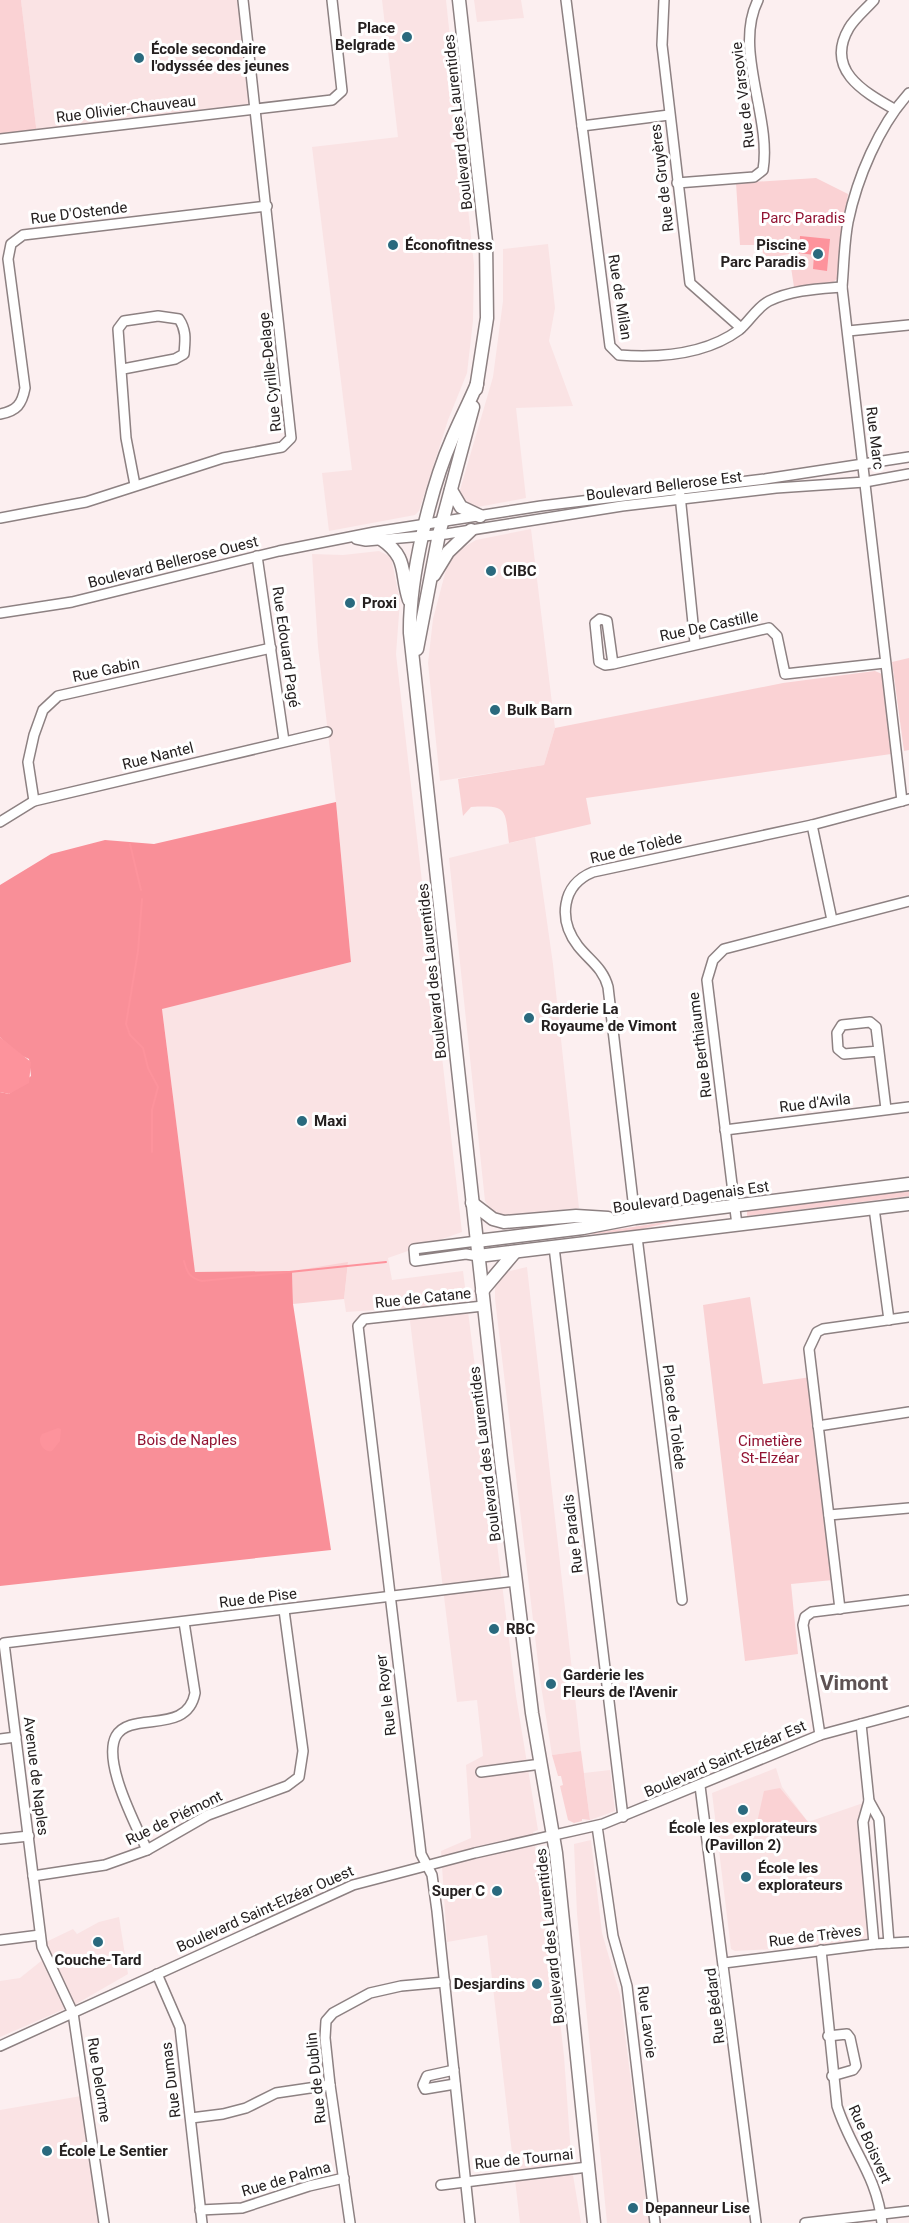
<svg xmlns="http://www.w3.org/2000/svg" width="909" height="2223" font-family="Roboto,sans-serif">
  <rect width="100%" height="100%" fill="#fceff0"/>
  <!-- built -->
  <g fill="#fae3e4">
    <polygon points="21,0 243,0 256,109 37,135"/>
    <polygon points="382,0 446,0 474,265 473,321 467,373 448,420 419,511 415,515 329,531 322,473 352,470 312,147 398,137"/>
    <polygon points="474,0 521,0 524,18 477,22"/>
    <polygon points="548,244 555,308 549,341 573,406 516,408 526,498 478,507 463,500 460,490 493,377 503,301 503,249"/>
    <polygon points="531,529 555,728 544,765 440,781 428,663 433,619 448,562 459,550 476,540"/>
    <polygon points="379,551 391,557 400,601 396,654 462,1232 388,1258 392,1280 463,1271 516,1696 538,1830 533,1832 536,1853 541,1852 564,2056 572,2169 581,2223 520,2223 487,1935 447,1942 441,1851 471,1838 466,1765 483,1756 477,1700 457,1702 410,1321 405,1308 346,1312 344,1299 348,1263 292,1271 195,1273 162,1008 351,962 336,802 318,647 312,554 343,555"/>
    <polygon points="535,837 553,964 579,1208 500,1216 491,1210 485,1201 449,858"/>
    <polygon points="527,1267 581,1751 552,1755 540,1679 495,1299 495,1286 499,1279 506,1272"/>
    <polygon points="776,1768 782,1787 808,1822 869,1801 863,1822 874,1944 735,1951 731,1949 712,1793"/>
    <polygon points="610,1770 615,1811 590,1820 584,1773"/>
    <polygon points="591,1840 602,1933 620,1995 649,2223 607,2223 577,1914 574,1844"/>
    <polygon points="119,1917 128,1974 76,2004 0,2037 0,1981 20,1978 45,1958 44,1943 73,1929 77,1934 99,1922"/>
    <polygon points="87,2095 104,2223 0,2223 0,2110"/>
  </g>
  <!-- green -->
  <g fill="#fad2d4">
    <polygon points="0,0 21,0 37,135 0,138"/>
    <polygon points="816,178 848,194 837,279 832,283 794,287 789,254 764,259 762,245 740,245 736,183"/>
    <polygon points="909,658 909,750 904,751 892,662"/>
    <path d="M 875,671 L 882,674 L 891,754 L 586,798 L 591,824 L 509,843 C 505,809 508,805 471,807 L 463,816 L 458,779 L 544,765 L 555,728 L 783,683 Z"/>
    <polygon points="909,1191 909,1196 747,1216 747,1211"/>
    <polygon points="683,1219 638,1230 582,1235"/>
    <polygon points="348,1262 344,1299 293,1304 292,1271"/>
    <polygon points="750,1297 763,1384 811,1377 833,1580 791,1584 798,1654 745,1661 703,1305"/>
    <polygon points="581,1751 590,1820 582,1819 582,1821 574,1823 568,1820 560,1786 563,1785 561,1776 558,1776 552,1755"/>
    <polygon points="780,1788 808,1822 756,1827 764,1791"/>
  </g>
  <!-- forest -->
  <polygon fill="#f98f98" points="336,802 351,962 162,1009 195,1272 292,1271 293,1304 331,1550 0,1586 0,1092 9,1094 31,1076 29,1059 18,1054 0,1037 0,885 51,854 105,840 154,844"/>
  <!-- water -->
  <g fill="#fd939c">
    <polygon points="800,236 830,239 827,271 813,269 814,255 799,253"/>
    <polygon points="0,1037 31,1062 29,1083 9,1094 0,1092"/>
    <path d="M 58,1428 L 61,1429 L 60,1441 L 52,1451 C 45,1453 39,1445 40,1438 L 42,1434 Z"/>
  </g>
  <g fill="none" stroke-linecap="round" stroke-linejoin="round">
    <!-- stream -->
    <g stroke="#fd939c" stroke-width="2">
      <polyline points="130,844 141,890"/>
      <polyline points="142,899 138,951 126,1024 130,1035 143,1048 148,1068 158,1087 152,1110 152,1152"/>
      <path d="M 184,1261 C 187,1273 190,1278 202,1281 L 386,1262"/>
    </g>
    <!-- minor casing -->
    <g stroke="#8d8182" stroke-width="12">
      <g id="minor">
        <path d="M 566,0 L 610,346 L 619,355 C 660,358 705,355 739,330 C 749,322 757,307 769,301 C 792,290 817,289 842,287"/>
        <polyline points="664,0 662,45 690,283 741,328"/>
        <path d="M 874,0 C 866,9 855,18 849,28 C 825,69 862,91 894,109"/>
        <polyline points="582,126 669,115"/>
        <polyline points="0,139 332,100 342,91 332,0"/>
        <path d="M 677,183 L 754,177 L 763,170 C 772,117 733,50 758,0"/>
        <polyline points="848,331 909,325"/>
        <path d="M 123,369 L 175,359 L 184,354 C 185,341 187,331 179,319 L 158,316 L 124,321 L 118,329 L 126,438 L 135,485"/>
        <path d="M 0,414 C 17,411 22,404 25,388 L 8,259 L 11,244 L 23,235 L 267,206"/>
        <polyline points="680,495 695,643"/>
        <polyline points="0,518 86,502 223,458 282,447 291,438 243,0"/>
        <polyline points="356,539 366,541 446,534 622,506 776,488 865,482 909,474"/>
        <polyline points="257,556 284,741"/>
        <polyline points="0,613 72,602 279,551 375,532 541,506 765,479 909,457"/>
        <polyline points="613,664 607,621 600,619 595,623 599,662 605,665 613,664 769,628 777,636 785,674 885,663"/>
        <polyline points="34,801 28,762 34,735 43,710 58,696 271,648"/>
        <path d="M 902,801 L 842,287 C 844,265 844,243 848,222 C 857,178 879,126 909,93"/>
        <polyline points="0,822 34,801 327,732"/>
        <polyline points="812,825 832,920"/>
        <polyline points="879,1051 844,1054 838,1049 837,1033 842,1025 870,1022 876,1027 886,1109"/>
        <polyline points="725,1130 909,1107"/>
        <polyline points="874,1208 889,1320"/>
        <path d="M 635,1218 L 608,987 C 603,968 590,961 578,946 C 558,920 561,885 593,872 L 812,825 L 909,799"/>
        <polyline points="737,1225 707,980 713,960 724,949 909,901"/>
        <polyline points="637,1237 682,1600"/>
        <polyline points="477,1241 414,1249 415,1261 466,1254 478,1256"/>
        <polyline points="554,1247 623,1817"/>
        <polyline points="818,1426 909,1412"/>
        <polyline points="829,1515 909,1508"/>
        <polyline points="840,1609 809,1349 817,1332 823,1329 909,1317"/>
        <polyline points="861,1724 869,1801 879,1819 889,1943"/>
        <polyline points="820,1735 803,1625 805,1617 812,1612 909,1600"/>
        <polyline points="0,1739 16,1737"/>
        <polyline points="481,1772 541,1764"/>
        <polyline points="700,1786 756,2223"/>
        <polyline points="869,1801 863,1822 874,1944"/>
        <polyline points="597,1826 613,1936 627,1986 655,2223"/>
        <polyline points="0,1839 29,1836"/>
        <path d="M 147,1850 C 136,1825 102,1762 116,1736 C 131,1710 187,1736 195,1693 L 184,1622"/>
        <polyline points="33,1876 105,1865 147,1850 208,1815 287,1786 299,1777 303,1751 284,1610"/>
        <polyline points="0,1940 40,1935"/>
        <path d="M 821,1950 L 837,2106 C 851,2150 877,2175 882,2223"/>
        <polyline points="724,1963 874,1944 909,1942"/>
        <polyline points="157,1974 180,2027 202,2223"/>
        <polyline points="828,2036 847,2034 850,2038 856,2066 853,2070 832,2076"/>
        <polyline points="0,2046 353,1885 475,1853 603,1824 820,1735 909,1711"/>
        <polyline points="454,2070 427,2076 423,2085 425,2089 455,2084"/>
        <polyline points="191,2118 223,2114 246,2108 276,2093 330,2085"/>
        <polyline points="441,2185 588,2167"/>
        <polyline points="200,2210 242,2208 309,2186 344,2178"/>
        <polyline points="104,2223 73,2013 42,1947 4,1643 516,1581"/>
        <polyline points="350,2223 330,2085 325,2038 326,2021 333,2013 370,1993 401,1986 445,1982"/>
        <polyline points="470,2223 437,1911 432,1875 421,1854 358,1326 364,1319 483,1306"/>
        <polyline points="805,2223 909,2211"/>
      </g>
    </g>
    <!-- major casing -->
    <g stroke="#8d8182" stroke-width="15">
      <g id="major">
        <polyline points="459,0 486,242 487,318 476,389"/>
        <path d="M 477,384 C 469,403 460,420 452,439 C 430,489 409,579 410,633 L 501,1460 L 532,1713 L 556,1853 L 594,2223"/>
        <polyline points="451,490 461,507 480,516"/>
        <path d="M 381,539 C 409,558 400,573 409,600"/>
        <polyline points="434,575 448,552 471,530"/>
        <polyline points="417,649 439,534 473,407"/>
        <polyline points="472,1203 493,1219 504,1222 576,1216 608,1218"/>
        <polyline points="477,1241 583,1228 635,1218 909,1184"/>
        <polyline points="478,1256 909,1204"/>
        <polyline points="482,1291 515,1252"/>
      </g>
    </g>
    <!-- minor -->
    <use href="#minor" stroke="#fff" stroke-width="9"/>
    <!-- major -->
    <use href="#major" stroke="#fff" stroke-width="12"/>
  </g>
  <!-- markers -->
  <g fill="#2a6a7e" stroke="#fff" stroke-width="2">
    <circle cx="407" cy="37" r="6"/>
    <circle cx="139" cy="58" r="6"/>
    <circle cx="393" cy="245" r="6"/>
    <circle cx="818" cy="254" r="6"/>
    <circle cx="491" cy="571" r="6"/>
    <circle cx="350" cy="603" r="6"/>
    <circle cx="495" cy="710" r="6"/>
    <circle cx="529" cy="1018" r="6"/>
    <circle cx="302" cy="1121" r="6"/>
    <circle cx="494" cy="1629" r="6"/>
    <circle cx="551" cy="1684" r="6"/>
    <circle cx="743" cy="1810" r="6"/>
    <circle cx="746" cy="1877" r="6"/>
    <circle cx="497" cy="1891" r="6"/>
    <circle cx="98" cy="1942" r="6"/>
    <circle cx="537" cy="1984" r="6"/>
    <circle cx="47" cy="2151" r="6"/>
    <circle cx="633" cy="2208" r="6"/>
  </g>
  <g text-anchor="middle" dominant-baseline="central" stroke-width="6" stroke-linejoin="round" paint-order="stroke">
    <!-- poi labels -->
    <g font-size="15" font-weight="bold" fill="#252020" stroke="#fff" text-anchor="start">
      <text x="395" y="28" text-anchor="end">Place<tspan x="395" dy="17">Belgrade</tspan></text>
      <text x="151" y="49">École secondaire<tspan x="151" dy="17">l'odyssée des jeunes</tspan></text>
      <text x="405" y="245">Éconofitness</text>
      <text x="806" y="245" text-anchor="end">Piscine<tspan x="806" dy="17">Parc Paradis</tspan></text>
      <text x="503" y="571">CIBC</text>
      <text x="362" y="603">Proxi</text>
      <text x="507" y="710">Bulk Barn</text>
      <text x="541" y="1009">Garderie La<tspan x="541" dy="17">Royaume de Vimont</tspan></text>
      <text x="314" y="1121">Maxi</text>
      <text x="506" y="1629">RBC</text>
      <text x="563" y="1675">Garderie les<tspan x="563" dy="17">Fleurs de l'Avenir</tspan></text>
      <text x="743" y="1828" text-anchor="middle">École les explorateurs<tspan x="743" dy="17">(Pavillon 2)</tspan></text>
      <text x="758" y="1868">École les<tspan x="758" dy="17">explorateurs</tspan></text>
      <text x="485" y="1891" text-anchor="end">Super C</text>
      <text x="98" y="1960" text-anchor="middle">Couche-Tard</text>
      <text x="525" y="1984" text-anchor="end">Desjardins</text>
      <text x="59" y="2151">École Le Sentier</text>
      <text x="645" y="2208">Depanneur Lise</text>
    </g>
    <!-- street labels -->
    <g font-size="15" fill="#252020" stroke="#fff">
      <text transform="translate(743 95) rotate(-97)">Rue de Varsovie</text>
      <text transform="translate(126 109) rotate(-7)">Rue Olivier-Chauveau</text>
      <text transform="translate(458 122) rotate(-96)">Boulevard des Laurentides</text>
      <text transform="translate(662 178) rotate(-97)">Rue de Gruyères</text>
      <text transform="translate(79 213) rotate(-7)">Rue D'Ostende</text>
      <text transform="translate(620 297) rotate(81)">Rue de Milan</text>
      <text transform="translate(270 372) rotate(-96)">Rue Cyrille-Delage</text>
      <text transform="translate(875 438) rotate(83)">Rue Marc</text>
      <text transform="translate(664 486) rotate(-7)">Boulevard Bellerose Est</text>
      <text transform="translate(173 562) rotate(-14)">Boulevard Bellerose Ouest</text>
      <text transform="translate(709 626) rotate(-12)">Rue De Castille</text>
      <text transform="translate(286 647) rotate(82)">Rue Edouard Pagé</text>
      <text transform="translate(106 670) rotate(-12)">Rue Gabin</text>
      <text transform="translate(158 756) rotate(-14)">Rue Nantel</text>
      <text transform="translate(636 848) rotate(-13)">Rue de Tolède</text>
      <text transform="translate(432 971) rotate(-96)">Boulevard des Laurentides</text>
      <text transform="translate(700 1045) rotate(-97)">Rue Berthiaume</text>
      <text transform="translate(815 1103) rotate(-7)">Rue d'Avila</text>
      <text transform="translate(691 1197) rotate(-8)">Boulevard Dagenais Est</text>
      <text transform="translate(423 1298) rotate(-6)">Rue de Catane</text>
      <text transform="translate(674 1417) rotate(83)">Place de Tolède</text>
      <text transform="translate(485 1454) rotate(-97)">Boulevard des Laurentides</text>
      <text transform="translate(573 1534) rotate(-97)">Rue Paradis</text>
      <text transform="translate(258 1598) rotate(-7)">Rue de Pise</text>
      <text transform="translate(386 1695) rotate(-97)">Rue le Royer</text>
      <text transform="translate(725 1759) rotate(-23)">Boulevard Saint-Elzéar Est</text>
      <text transform="translate(36 1776) rotate(83)">Avenue de Naples</text>
      <text transform="translate(174 1818) rotate(-26)">Rue de Piémont</text>
      <text transform="translate(265 1909) rotate(-24)">Boulevard Saint-Elzéar Ouest</text>
      <text transform="translate(550 1936) rotate(-96)">Boulevard des Laurentides</text>
      <text transform="translate(815 1936) rotate(-7)">Rue de Trèves</text>
      <text transform="translate(715 2006) rotate(-97)">Rue Bédard</text>
      <text transform="translate(647 2022) rotate(83)">Rue Lavoie</text>
      <text transform="translate(316 2078) rotate(-96)">Rue de Dublin</text>
      <text transform="translate(99 2080) rotate(81)">Rue Delorme</text>
      <text transform="translate(171 2080) rotate(-97)">Rue Dumas</text>
      <text transform="translate(870 2144) rotate(66)">Rue Boisvert</text>
      <text transform="translate(524 2159) rotate(-6)">Rue de Tournai</text>
      <text transform="translate(286 2179) rotate(-16)">Rue de Palma</text>
    </g>
    <!-- park labels -->
    <g font-size="15" fill="#921433" stroke="#fff">
      <text x="803" y="218">Parc Paradis</text>
      <text x="187" y="1440">Bois de Naples</text>
      <text x="770" y="1441">Cimetière<tspan x="770" dy="17">St-Elzéar</tspan></text>
    </g>
    <!-- district labels -->
    <g font-size="21" font-weight="bold" fill="#5d5253" stroke="#fff">
      <text x="854" y="1683">Vimont</text>
    </g>
  </g>
</svg>
